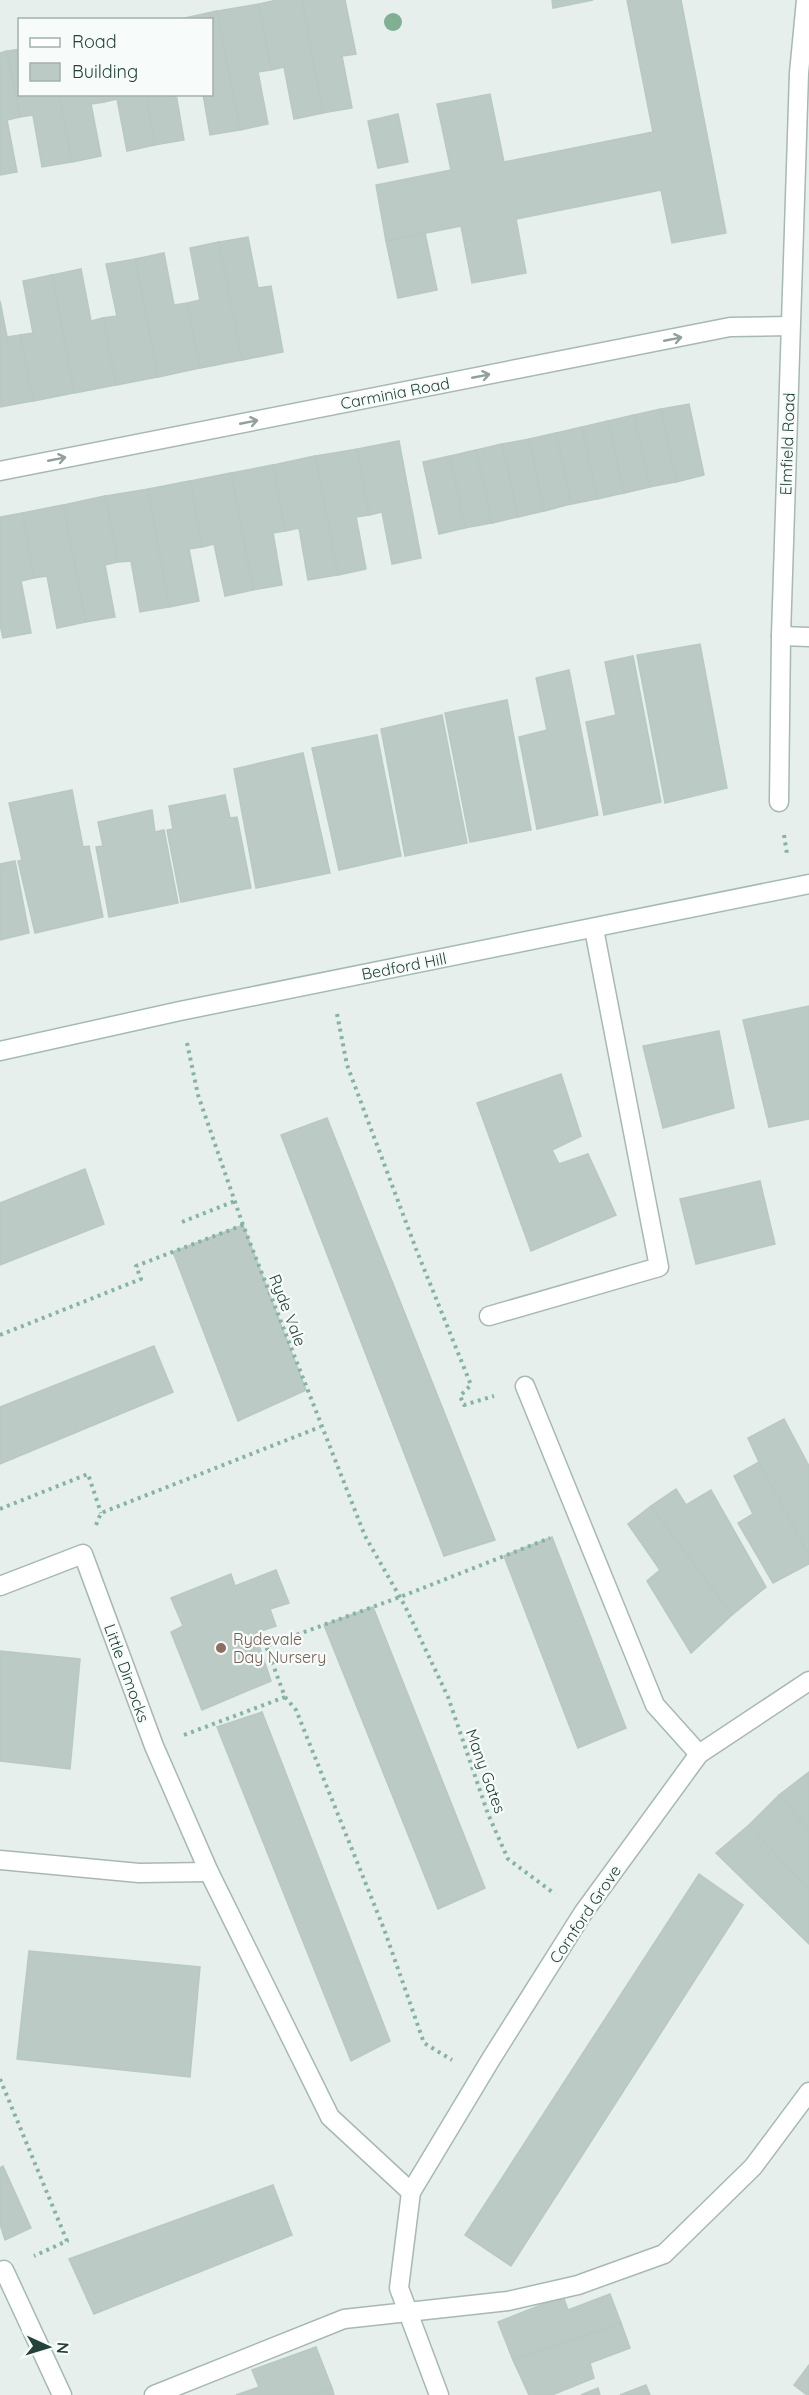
<svg xmlns="http://www.w3.org/2000/svg" width="809" height="2395" font-family="Quicksand,sans-serif">
  <rect width="100%" height="100%" fill="#e6efeb"/>
  <!-- building -->
  <g fill="#bbcac4" stroke="#b8c9c2" stroke-width="1.5">
    <polygon points="277,0 302,0 323,113 294,119 284,67 271,70 259,4"/>
    <polygon points="302,0 345,0 356,54 342,56 352,108 323,113"/>
    <polygon points="552,0 593,0 553,8"/>
    <polygon points="627,0 681,0 726,233 672,243 661,190 516,219 526,273 472,283 461,226 386,241 376,185 451,170 437,104 490,94 504,162 653,132"/>
    <polygon points="259,4 271,70 258,72 268,124 240,130 217,11"/>
    <polygon points="217,11 240,130 210,135 203,94 212,94 212,20 176,20"/>
    <polygon points="20,49 20,94 59,94 72,162 42,167 33,115 20,117 7,51"/>
    <polygon points="7,51 20,117 7,120 17,172 0,175 0,53"/>
    <polygon points="59,94 103,94 104,102 91,104 101,156 72,162"/>
    <polygon points="103,94 146,94 155,145 127,151 117,99 104,102"/>
    <polygon points="146,94 176,94 184,140 155,145"/>
    <polygon points="398,114 408,162 378,168 368,121"/>
    <polygon points="425,233 437,290 398,298 386,241"/>
    <polygon points="248,237 258,288 271,286 283,352 242,360 219,242"/>
    <polygon points="219,242 242,360 200,368 187,303 200,300 190,248"/>
    <polygon points="164,253 174,305 187,303 200,368 158,377 135,259"/>
    <polygon points="135,259 158,377 116,385 103,318 117,316 106,264"/>
    <polygon points="81,269 91,321 103,318 116,385 74,393 52,275"/>
    <polygon points="52,275 74,393 33,401 20,335 33,333 23,281"/>
    <polygon points="0,301 7,337 20,335 33,401 0,407"/>
    <polygon points="689,404 704,475 676,482 661,409"/>
    <polygon points="661,409 676,482 650,487 634,415"/>
    <polygon points="634,415 650,487 624,493 608,421"/>
    <polygon points="608,421 624,493 597,499 582,427"/>
    <polygon points="582,427 597,499 571,504 556,433"/>
    <polygon points="556,433 571,504 544,511 529,439"/>
    <polygon points="529,439 544,511 518,517 502,444"/>
    <polygon points="399,441 421,558 392,564 382,512 369,515 357,449"/>
    <polygon points="502,444 518,517 492,523 476,450"/>
    <polygon points="357,449 369,515 356,517 366,569 338,575 315,456"/>
    <polygon points="476,450 492,523 465,528 450,456"/>
    <polygon points="315,456 338,575 308,580 299,528 285,531 273,465"/>
    <polygon points="450,456 465,528 439,534 423,462"/>
    <polygon points="273,465 285,531 273,533 282,585 253,590 231,473"/>
    <polygon points="231,473 253,590 225,596 214,544 202,547 190,481"/>
    <polygon points="190,481 202,547 189,549 199,601 169,607 148,489"/>
    <polygon points="148,489 169,607 140,612 131,561 118,562 105,496"/>
    <polygon points="105,496 118,562 105,565 115,617 86,622 63,505"/>
    <polygon points="63,505 86,622 57,628 47,576 34,578 22,513"/>
    <polygon points="22,513 34,578 21,581 31,633 3,638 0,625 0,517"/>
    <polygon points="700,644 727,788 665,803 637,655"/>
    <polygon points="633,656 661,802 604,815 586,722 616,715 605,662"/>
    <polygon points="569,670 598,815 537,829 519,737 547,730 536,678"/>
    <polygon points="507,700 531,830 470,842 445,713"/>
    <polygon points="442,715 467,843 405,856 381,729"/>
    <polygon points="377,735 401,856 339,870 312,748"/>
    <polygon points="303,753 330,873 256,888 234,769"/>
    <polygon points="72,790 83,847 89,846 103,917 35,933 18,861 22,860 9,803"/>
    <polygon points="225,795 230,818 237,817 251,888 181,902 167,830 173,829 169,806"/>
    <polygon points="152,810 155,832 164,830 178,903 109,917 96,847 103,846 98,822"/>
    <polygon points="15,861 29,933 0,940 0,864"/>
    <polygon points="809,1006 809,1119 769,1127 743,1020"/>
    <polygon points="719,1031 734,1108 663,1128 643,1046"/>
    <polygon points="561,1074 581,1136 552,1150 559,1164 588,1154 616,1215 531,1251 477,1103"/>
    <polygon points="327,1118 495,1540 444,1556 281,1135"/>
    <polygon points="85,1169 104,1224 0,1265 0,1203"/>
    <polygon points="760,1181 775,1244 696,1264 680,1199"/>
    <polygon points="243,1225 306,1390 238,1421 173,1252"/>
    <polygon points="154,1346 173,1392 0,1464 0,1407"/>
    <polygon points="784,1419 809,1466 809,1556 759,1462 748,1438"/>
    <polygon points="759,1462 809,1556 809,1564 773,1583 738,1523 753,1514 734,1476"/>
    <polygon points="676,1489 686,1505 711,1490 766,1587 732,1615 651,1506"/>
    <polygon points="651,1506 732,1615 691,1653 647,1581 660,1570 628,1524"/>
    <polygon points="552,1537 626,1728 578,1748 504,1556"/>
    <polygon points="276,1570 289,1603 270,1609 276,1626 255,1633 271,1681 202,1710 171,1632 183,1626 171,1598 231,1574 235,1586"/>
    <polygon points="373,1607 485,1888 438,1909 324,1625"/>
    <polygon points="0,1651 80,1659 70,1769 0,1761"/>
    <polygon points="262,1712 390,2041 351,2061 217,1727"/>
    <polygon points="809,1772 809,1831 779,1795"/>
    <polygon points="779,1795 809,1831 809,1890 749,1825"/>
    <polygon points="749,1825 809,1890 809,1944 716,1853"/>
    <polygon points="699,1874 743,1905 511,2266 465,2235"/>
    <polygon points="29,1951 200,1967 190,2077 17,2059"/>
    <polygon points="3,2166 31,2228 5,2240 0,2224 0,2168"/>
    <polygon points="273,2185 292,2235 94,2314 69,2259"/>
    <polygon points="610,2294 621,2323 513,2360 498,2322 563,2296 568,2310"/>
    <polygon points="621,2323 630,2348 590,2363 594,2378 552,2395 529,2395 513,2360"/>
    <polygon points="316,2347 332,2388 315,2395 236,2395 259,2387 252,2370"/>
    <polygon points="809,2365 809,2395 807,2395 794,2385"/>
    <polygon points="646,2385 650,2395 620,2395"/>
    <polygon points="332,2388 334,2395 315,2395"/>
    <polygon points="598,2388 600,2395 581,2395"/>
  </g>
  <g fill="none" stroke-linecap="round" stroke-linejoin="round">
    <!-- service casing -->
    <g stroke="#a8b8b2" stroke-width="21">
      <g id="service">
        <polyline points="781,636 809,637"/>
        <polyline points="489,1316 659,1267 594,929"/>
        <polyline points="525,1386 655,1705 699,1754"/>
        <polyline points="4,2270 62,2395"/>
        <polyline points="154,2395 344,2319 508,2301 578,2285 664,2254 753,2167 809,2092"/>
      </g>
    </g>
    <!-- minor casing -->
    <g stroke="#a8b8b2" stroke-width="21">
      <g id="minor">
        <polyline points="0,471 730,327 790,326"/>
        <polyline points="779,802 781,636 799,73 806,0"/>
        <polyline points="0,1586 83,1554 154,1746 209,1872 330,2117 411,2192"/>
        <polyline points="0,1860 139,1873 209,1872"/>
        <polyline points="439,2395 399,2288 411,2192 491,2059 583,1913 699,1754 809,1681"/>
      </g>
    </g>
    <!-- secondary casing -->
    <g stroke="#a4bbb3" stroke-width="21">
      <polyline id="secondary" points="0,1051 180,1011 809,884"/>
    </g>
    <!-- path -->
    <g stroke="#86b3a5" stroke-width="4" stroke-dasharray="3 4.5" stroke-linecap="butt">
      <polyline points="784,835 787,854"/>
      <polyline points="337,1014 347,1065 416,1249 471,1385 460,1396 464,1405 494,1396"/>
      <polyline points="187,1043 198,1095 243,1225 365,1536 405,1606 448,1697 488,1814 508,1859 555,1894"/>
      <polyline points="182,1222 235,1201"/>
      <polyline points="0,1335 141,1279 136,1266 243,1225"/>
      <polyline points="0,1509 88,1474 101,1513"/>
      <polyline points="96,1525 101,1513 320,1427"/>
      <polyline points="285,1697 296,1710 384,1929 424,2043 452,2060"/>
      <polyline points="184,1735 285,1697 266,1646 400,1597 550,1538"/>
      <polyline points="0,2079 67,2241 34,2256"/>
    </g>
    <!-- service -->
    <use href="#service" stroke="#fff" stroke-width="18"/>
    <!-- minor -->
    <use href="#minor" stroke="#fff" stroke-width="18"/>
    <!-- secondary -->
    <use href="#secondary" stroke="#fff" stroke-width="18"/>
  </g>
  <!-- trees -->
  <circle fill="#80af93" cx="393" cy="22" r="9"/>
  <!-- one-way arrows -->
  <defs><path id="oneway-shaft" d="M-6 0H5M1.5-3L5.5 0L1.5 3" fill="none" stroke-width="1.6" stroke-linecap="round" stroke-linejoin="round" transform="scale(1.5)"/></defs>
  <g stroke="#92a09c">
    <use href="#oneway-shaft" transform="translate(673 339) rotate(-11)"/>
    <use href="#oneway-shaft" transform="translate(481 376) rotate(-11)"/>
    <use href="#oneway-shaft" transform="translate(249 422) rotate(-11)"/>
    <use href="#oneway-shaft" transform="translate(57 459) rotate(-11)"/>
  </g>
  <!-- markers -->
  <circle fill="#8d6e63" stroke="#f7fbf9" stroke-width="2" cx="221" cy="1648" r="6"/>
  <g text-anchor="middle" dominant-baseline="central" stroke-width="4.5" stroke-linejoin="round" paint-order="stroke">
    <!-- street labels -->
    <g font-size="16" fill="#24423a" stroke="#f7fbf9">
      <text transform="translate(395 393) rotate(-11)">Carminia Road</text>
      <text transform="translate(787 444) rotate(-88)">Elmfield Road</text>
      <text transform="translate(404 966) rotate(-11)">Bedford Hill</text>
      <text transform="translate(288 1310) rotate(69)">Ryde Vale</text>
      <text transform="translate(127 1673) rotate(70)">Little Dimocks</text>
      <text transform="translate(486 1771) rotate(70)">Many Gates</text>
      <text transform="translate(585 1914) rotate(-56)">Cornford Grove</text>
    </g>
    <!-- education labels -->
    <g font-size="16" fill="#785e54" stroke="#f7fbf9" text-anchor="start">
      <text x="233" y="1639">Rydevale<tspan x="233" dy="18">Day Nursery</tspan></text>
    </g>
  </g>
  <!-- legend -->
  <rect x="18" y="18" width="195" height="78" fill="#f7fbf9" stroke="#a3b1ad" stroke-width="1.5"/>
  <rect x="30" y="38" width="30" height="9" fill="#ffffff" stroke="#a3b1ad" stroke-width="1.5"/>
  <text x="72" y="48" font-size="18" fill="#24423a">Road</text>
  <rect x="30" y="63" width="30" height="18" fill="#bbcac4" stroke="#a3b1ad" stroke-width="1.5"/>
  <text x="72" y="78" font-size="18" fill="#24423a">Building</text>
  <!-- north arrow -->
  <g transform="translate(48 2347) rotate(94)" stroke="#f7fbf9" stroke-width="4.5" paint-order="stroke">
  <path d="M0-4.5L10 22L0 15L-10 22Z" fill="#24423a"/>
  <text y="-9" font-size="16" font-weight="bold" text-anchor="middle" fill="#24423a">N</text>
  </g>
</svg>
